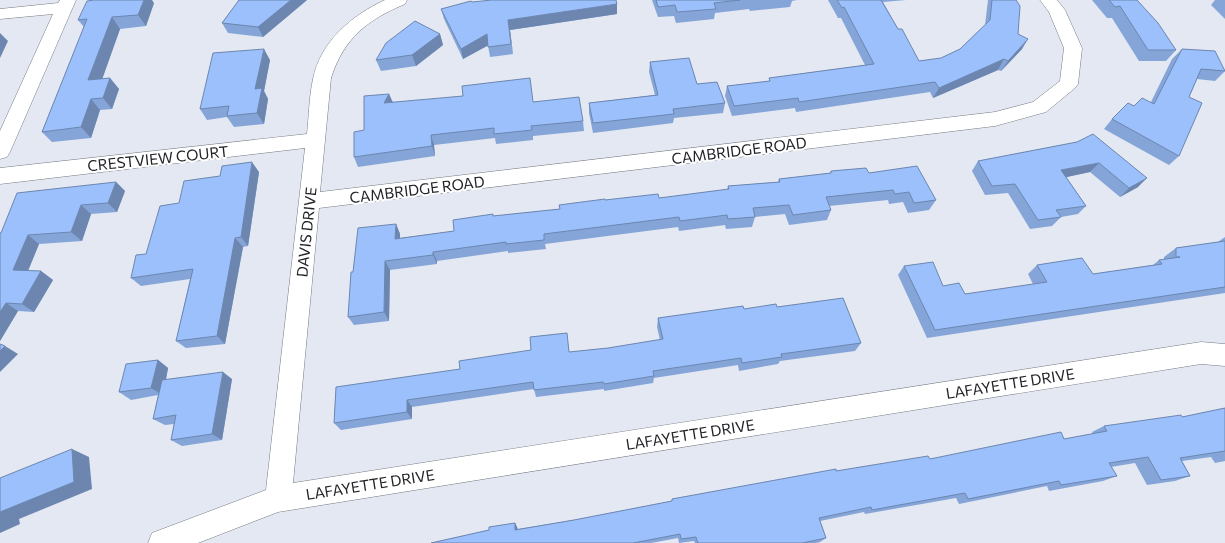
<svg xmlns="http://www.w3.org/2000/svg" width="1225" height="543" font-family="Commissioner,sans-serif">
  <rect width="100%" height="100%" fill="#e3e8f2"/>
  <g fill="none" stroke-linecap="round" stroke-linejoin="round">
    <!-- minor casing -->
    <g stroke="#757a82" stroke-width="1">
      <g id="minor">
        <polygon points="60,0 76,0 10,152 7,157 0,159 0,131 53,14 0,19 0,9 58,3"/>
        <path d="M 385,0 L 407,0 L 405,4 C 367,20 344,38 331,78 L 320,192 L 995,112 L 1033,102 L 1060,81 L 1064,48 L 1049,12 L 1040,0 L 1057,0 L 1065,10 L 1082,48 L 1078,84 L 1075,88 L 1046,112 L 995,126 L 319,208 L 293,483 L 1201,342 L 1225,344 L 1225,366 L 1201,364 L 278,512 L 198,543 L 148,543 L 152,533 L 266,490 L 305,148 L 0,184 L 0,168 L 307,134 C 309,116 309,97 313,79 C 320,42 352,15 385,0 Z"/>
      </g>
    </g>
    <!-- minor -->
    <use href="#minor" fill="#fff" fill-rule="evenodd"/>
  </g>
  <!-- wall -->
  <g fill="#85a5d8">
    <polygon points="239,0 307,0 263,37 228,33 222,23"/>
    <polygon points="652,0 797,0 792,1 790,7 750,11 749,9 715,13 714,19 676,23 674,16 658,17"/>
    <polygon points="828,0 906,0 883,2 898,29 919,61 941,58 960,49 985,25 988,0 1016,0 1018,34 1022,49 1001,71 998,70 933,98 930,92 796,112 795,108 732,116 725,96 727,86 769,81 769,78 865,65 841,18 838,18"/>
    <polygon points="1092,0 1137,0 1176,50 1166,61 1139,61 1112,18 1107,18"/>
    <polygon points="1215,0 1225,0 1225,19 1211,5"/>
    <polygon points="472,2 617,14 510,30 513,54 490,57 488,45 463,59 444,19 441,9"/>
    <polygon points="154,3 146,26 120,29 102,79 110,78 119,89 112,109 100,110 91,138 52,142 42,132 84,27 78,20"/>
    <polygon points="440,34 443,45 416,66 381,71 376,60"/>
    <polygon points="1182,49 1225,70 1225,71 1215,81 1197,79 1189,97 1179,156 1169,165 1104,129 1112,119 1134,106 1151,102 1172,59"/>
    <polygon points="270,60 264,91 268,99 264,124 234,127 227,117 207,120 200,109"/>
    <polygon points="650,62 697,84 725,103 723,113 674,118 673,123 593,133 589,113 589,103 655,95 649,72"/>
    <polygon points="389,94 393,102 533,102 583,121 584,131 533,136 533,140 496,144 495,138 434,145 435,156 358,167 354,157 364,130"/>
    <polygon points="1077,142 1138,187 1120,197 1090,172 1066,177 1086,206 1078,214 1061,217 1052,226 1030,229 1008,193 985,195 972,171 978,161"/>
    <polygon points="831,171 869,173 936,200 929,210 908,213 903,202 889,204 888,200 829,206 831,210 827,220 789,225 785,214 755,217 752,227 726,229 725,225 679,231 678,227 545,244 546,249 508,253 508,251 437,261 437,264 390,270 389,321 354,325 348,317 353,272 396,224 400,234 400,238 454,231 493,216 560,209 605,200 659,198 727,190 728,186 778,182 779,179 830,173"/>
    <polygon points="259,172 248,246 243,247 225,344 186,348 176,341 190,279 141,286 131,278 179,203"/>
    <polygon points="116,182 125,191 117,212 91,214 82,241 39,244 28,271 41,271 53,280 34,312 18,311 0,341 0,233"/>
    <polygon points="1225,237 1225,293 927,338 898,275 904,266 943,286 965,294 1033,284 1028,274 1037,265 1093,274 1153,265 1159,260 1164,259 1164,257 1176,248 1218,242"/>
    <polygon points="777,307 861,343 855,351 780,361 778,364 739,371 738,365 654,378 653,383 604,391 604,389 536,397 534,389 412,407 412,419 341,430 334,423 460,369 569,352 608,348 660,340 657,327 658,318 744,309"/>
    <polygon points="158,360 168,368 166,380 232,379 222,440 182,446 171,440 174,424 165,425 153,419 158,395 131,400 119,392"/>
    <polygon points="1225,408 1225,461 1215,463 1211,457 1182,461 1190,476 1175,481 1147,485 1135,463 1111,467 1117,476 1103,481 1049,491 1047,486 959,504 956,498 865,514 864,512 820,521 826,538 820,542 816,543 695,543 694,541 679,543 678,538 651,543 431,543 489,530 515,523 518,529 574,520 672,501 672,499 836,471 930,459 1064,439 1093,434 1092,432 1104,426 1182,417"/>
  </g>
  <!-- shaded-wall -->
  <g fill="#6c86b0">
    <polygon points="144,0 152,0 154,3 146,26 138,15"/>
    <polygon points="291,0 307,0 263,37 258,27"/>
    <polygon points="617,4 617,14 510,30 513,54 508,20"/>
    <polygon points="112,17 120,29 98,91 88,80"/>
    <polygon points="0,33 8,41 0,58"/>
    <polygon points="440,34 443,45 416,66 412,55"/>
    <polygon points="487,34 489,45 463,59 461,49"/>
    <polygon points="1028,39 1022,49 1001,71 1008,61"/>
    <polygon points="264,49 270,60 264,91 268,99 264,124 257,113 255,89"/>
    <polygon points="1004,59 998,70 933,98 939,88"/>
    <polygon points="110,78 119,89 112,109 103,98"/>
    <polygon points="389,94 393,104 384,103"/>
    <polygon points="91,99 100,110 91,138 81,127"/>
    <polygon points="431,135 434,145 435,156 432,146"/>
    <polygon points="252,162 259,172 248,246 241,237"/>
    <polygon points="1099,163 1090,172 1053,180 1061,170"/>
    <polygon points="1147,178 1138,187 1120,197 1129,188"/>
    <polygon points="116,182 125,191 117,212 108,203"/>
    <polygon points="81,205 91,214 82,241 71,232"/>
    <polygon points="396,224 400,234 399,248 395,239"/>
    <polygon points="28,235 39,244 25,278 13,270"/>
    <polygon points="235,238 243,247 225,344 217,336"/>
    <polygon points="433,252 437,261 437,264 433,255"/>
    <polygon points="385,261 390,270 389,321 384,312"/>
    <polygon points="41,271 53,280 34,312 22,304"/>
    <polygon points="6,303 18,311 0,341 0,312"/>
    <polygon points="5,346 18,354 0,372 0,351"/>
    <polygon points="158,360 168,368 163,395 151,388"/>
    <polygon points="223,372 232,379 222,440 212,434"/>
    <polygon points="407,400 412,407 412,419 407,412"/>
    <polygon points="72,449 89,457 92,489 19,519 20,524 0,533 0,512"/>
    <polygon points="515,523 517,527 518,534 515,530"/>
  </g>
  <!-- building -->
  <g fill="#9bc0fb" stroke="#6c86b0">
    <polygon points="94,0 144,0 138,15 112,17 88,80 110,78 103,98 91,99 81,127 42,132 87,19 78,20 87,1"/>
    <polygon points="239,0 291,0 258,27 222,23"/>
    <polygon points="492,0 616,0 617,4 508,20 511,44 488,47 487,34 461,49 441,9 471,1 472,2"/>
    <polygon points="656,0 740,0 714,3 716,9 677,12 675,5 658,7"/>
    <polygon points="837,0 881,0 898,29 902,29 919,61 941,58 960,49 990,20 992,0 1016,0 1020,6 1018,34 1028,39 1008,61 1004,59 939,88 935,82 799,102 798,98 734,106 727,86 770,81 769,78 874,64 844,7 842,8"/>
    <polygon points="1109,0 1137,0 1158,23 1176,50 1148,50 1120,6 1115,7"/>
    <polygon points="415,21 440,34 412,55 376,60 386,43"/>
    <polygon points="264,49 255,89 262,88 257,113 227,116 229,106 200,109 213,53"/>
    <polygon points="1182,49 1215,51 1225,71 1201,69 1189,97 1202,103 1179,156 1112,119 1128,103 1134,106 1142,98 1154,104"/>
    <polygon points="689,58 697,84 717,82 725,103 673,109 674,114 593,123 589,103 658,95 650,62"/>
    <polygon points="530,78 533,102 579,97 583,121 531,126 532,130 494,134 494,128 431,135 432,146 354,157 354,132 364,130 364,96 389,94 384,103 463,96 462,86"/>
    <polygon points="1093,134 1147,178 1129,188 1099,163 1061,170 1086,206 1056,210 1061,217 1038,220 1015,184 992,186 978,161 1077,142"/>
    <polygon points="252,162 241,237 235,238 217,336 176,341 193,269 131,278 136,255 146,254 160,206 179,203 184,181 220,176 222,166"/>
    <polygon points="917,166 936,200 914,203 909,192 895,194 893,190 826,197 831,210 793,215 789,205 753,208 755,217 728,219 727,215 680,221 679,217 544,234 544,240 506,244 506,242 433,252 433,255 385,261 384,312 348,317 351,272 353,272 358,228 396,224 395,239 454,231 453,220 493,214 493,216 560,209 559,205 605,199 605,200 658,194 659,198 729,189 728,186 780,182 779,179 831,173 831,171 866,168 869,173"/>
    <polygon points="116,182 108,203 81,205 71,232 28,235 13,270 41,271 22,304 6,303 0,312 0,233 1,233 17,193"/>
    <polygon points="1225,241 1225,287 935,330 904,266 933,262 943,286 959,283 965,294 1047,282 1037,265 1082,258 1093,274 1162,264 1159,260 1180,257 1176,257 1176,248"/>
    <polygon points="843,298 861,343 781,354 782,357 742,363 741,358 653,371 654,376 604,384 603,382 534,390 533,382 407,400 407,412 334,423 336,387 460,369 459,361 531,350 530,337 567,333 569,352 608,348 663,339 658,318 743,306 744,309 776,304 777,307"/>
    <polygon points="0,344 5,346 0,351"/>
    <polygon points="158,360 151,388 119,392 126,364"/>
    <polygon points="223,372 212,434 171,440 176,415 153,419 162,380"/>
    <polygon points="1225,408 1225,451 1180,458 1190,476 1161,480 1148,457 1109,463 1117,476 1061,485 1059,481 968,499 965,493 872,510 871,507 819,518 826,538 802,543 698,543 696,537 681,539 680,534 633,543 431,543 489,530 489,527 515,523 515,530 574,520 672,501 672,499 836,469 836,471 928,456 930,459 1061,432 1064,439 1107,431 1104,426 1181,415 1182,417"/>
    <polygon points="72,449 74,482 0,512 0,478"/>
  </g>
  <g text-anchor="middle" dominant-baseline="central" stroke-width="4" stroke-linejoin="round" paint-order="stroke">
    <!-- street labels -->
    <g font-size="15" fill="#212327" stroke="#fff">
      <text transform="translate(739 150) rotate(-7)">CAMBRIDGE ROAD</text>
      <text transform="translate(158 158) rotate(-6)">CRESTVIEW COURT</text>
      <text transform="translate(417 189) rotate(-7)">CAMBRIDGE ROAD</text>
      <text transform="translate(306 232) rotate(-84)">DAVIS DRIVE</text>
      <text transform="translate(1010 383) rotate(-9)">LAFAYETTE DRIVE</text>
      <text transform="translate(690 434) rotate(-9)">LAFAYETTE DRIVE</text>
      <text transform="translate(370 484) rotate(-9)">LAFAYETTE DRIVE</text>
    </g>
  </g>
</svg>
